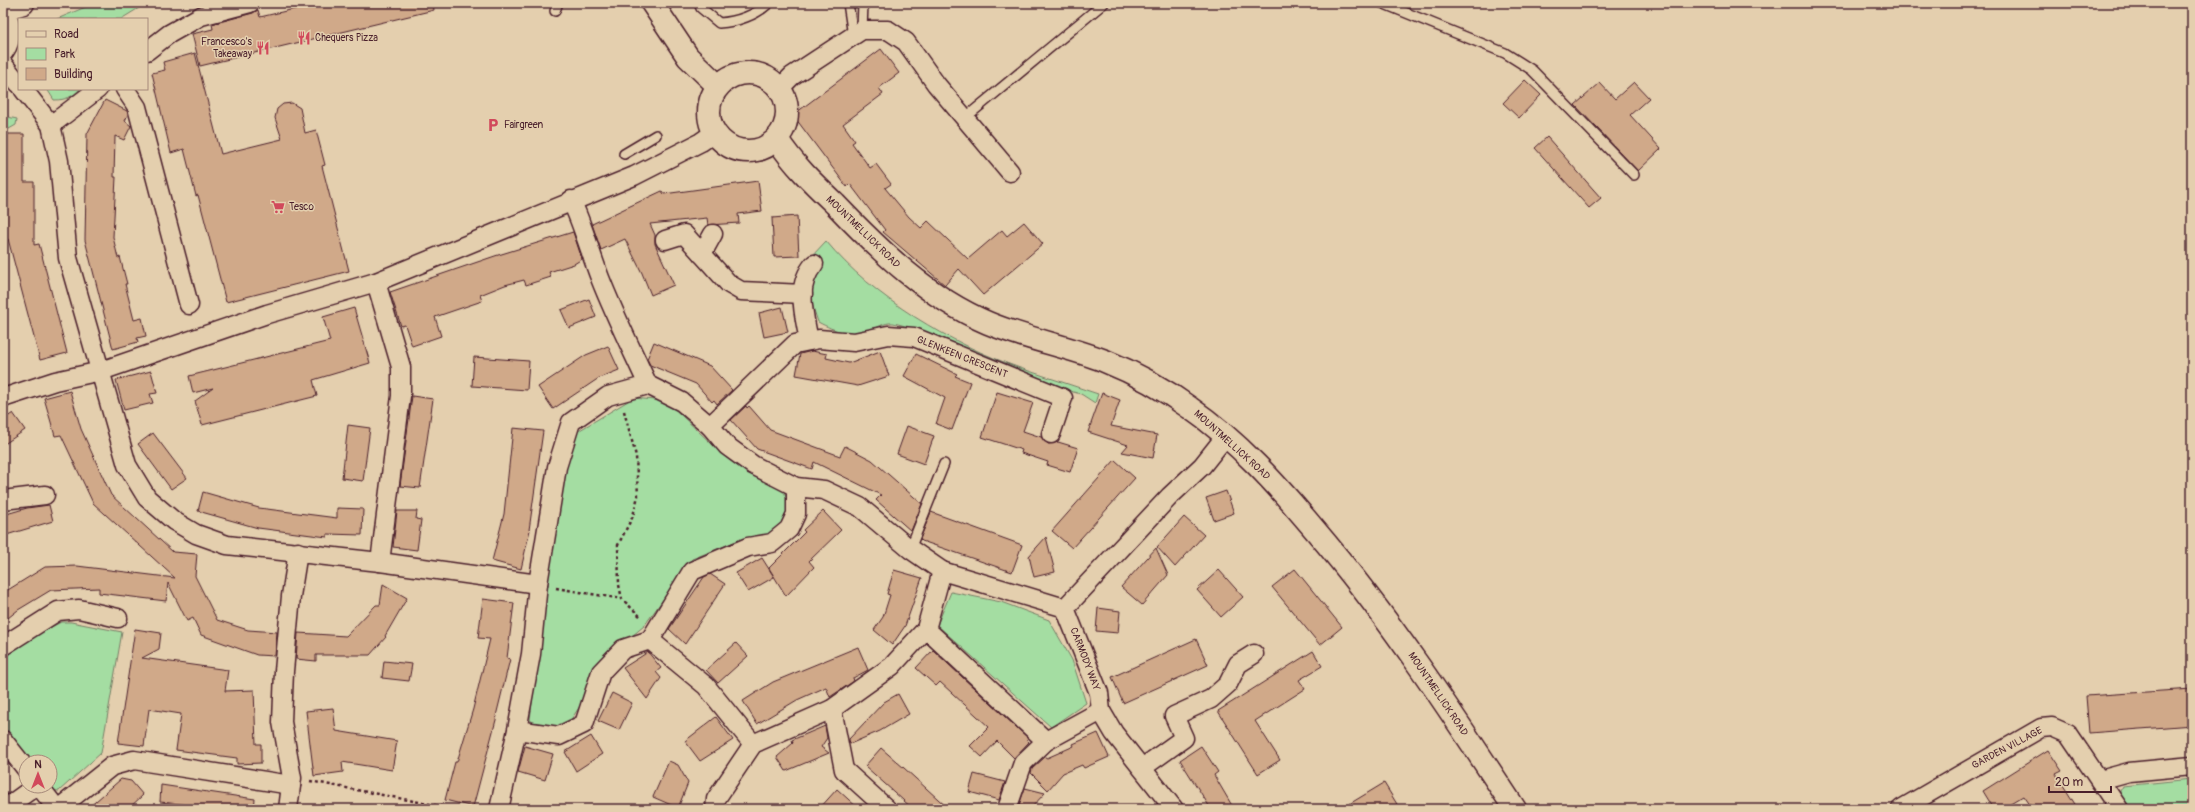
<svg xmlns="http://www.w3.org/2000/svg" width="2195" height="812" font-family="Pangolin,sans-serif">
  <rect width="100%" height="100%" fill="#e4cfae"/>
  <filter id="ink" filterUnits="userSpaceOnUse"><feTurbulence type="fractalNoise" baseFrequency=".025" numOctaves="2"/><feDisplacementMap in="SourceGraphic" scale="8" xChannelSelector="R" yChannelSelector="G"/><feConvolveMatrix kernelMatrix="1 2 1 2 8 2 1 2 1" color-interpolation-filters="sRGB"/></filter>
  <g filter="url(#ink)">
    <!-- green -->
    <g fill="#a4dda2" stroke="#777e66">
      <polygon points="95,3 147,3 121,19 57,19"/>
      <path d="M 47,89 L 80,89 C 72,97 66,100 54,100 Z"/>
      <polygon points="3,116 17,119 16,125 9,129 3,129"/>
      <path d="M 826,241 C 873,298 951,344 1020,368 C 1046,377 1072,385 1098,394 L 1095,403 L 1081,394 L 1038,383 L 914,329 C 908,327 900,324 893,323 C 884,322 877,328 869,331 C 850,337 835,331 818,322 L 809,295 L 812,256 Z"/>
      <polygon points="633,398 666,401 729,460 755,477 784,491 788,503 787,515 780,526 770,535 747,537 692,559 644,626 621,645 566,727 541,727 530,720 532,703 562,468 575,433"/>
      <polygon points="951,592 1001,602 1049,620 1072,660 1086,703 1051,727 937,625"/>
      <polygon points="61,622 71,622 122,632 101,753 59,791 49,790 50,762 27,762 3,731 3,658 34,636"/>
      <polygon points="2191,779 2192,809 2128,809 2120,796 2120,791 2123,786"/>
    </g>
    <!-- building -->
    <g fill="#d0a989" stroke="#4a1f2b">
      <polygon points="297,3 433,3 434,10 200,66 192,34 213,29 212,24 253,13 258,10 260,17 299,8"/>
      <polygon points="881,49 899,73 879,88 883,94 843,124 855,141 852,143 870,168 876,164 891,184 885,188 909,217 921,228 928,221 968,259 1002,230 1007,236 1024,222 1043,244 983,295 959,269 945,285 883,232 885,230 850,184 847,187 793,115"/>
      <polygon points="195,53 221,154 282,139 275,118 277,109 283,104 292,103 300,108 305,133 316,130 325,165 322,166 349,271 226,302 198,195 196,196 184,149 171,153 152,73 165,70 163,62"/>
      <polygon points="1525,80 1541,95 1519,118 1503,103"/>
      <polygon points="1634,82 1649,98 1630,115 1661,149 1638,171 1575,105 1600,83 1615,99"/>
      <polygon points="105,100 127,111 128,114 125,121 131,126 124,140 115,136 114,177 116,177 113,237 118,258 120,257 127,284 125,284 134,320 142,318 146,336 137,338 138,342 113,349 85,240 87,134"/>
      <polygon points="3,134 24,134 24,182 34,182 34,245 39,244 67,353 40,360 8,239 3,239"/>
      <polygon points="1547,137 1601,198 1589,208 1535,148"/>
      <polygon points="758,181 762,211 738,214 739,223 708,225 707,218 650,224 655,235 655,244 674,285 651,295 642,273 625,239 601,250 592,224 662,191 664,194"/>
      <polygon points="797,216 799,256 774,257 772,218"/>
      <polygon points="573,232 582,259 574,264 549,272 551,277 526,285 524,280 505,285 480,295 482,301 435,317 441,336 412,346 405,325 401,326 390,292 495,256"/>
      <polygon points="589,299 596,317 569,328 561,310"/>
      <polygon points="782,307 788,332 764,337 759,313"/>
      <polygon points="354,308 370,363 313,380 317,396 202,425 195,401 213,388 193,393 189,376 330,341 323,317"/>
      <polygon points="654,342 710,366 732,390 717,404 714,400 712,402 696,384 650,365 647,359"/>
      <polygon points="608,346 619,370 599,378 553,409 538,387 586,355"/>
      <polygon points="812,351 827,354 826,358 849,363 880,351 889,376 858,386 796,375 800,354"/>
      <polygon points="916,354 957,374 955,376 970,382 952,430 936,424 945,398 904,376"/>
      <polygon points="474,357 529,361 527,390 472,386"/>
      <polygon points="151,371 157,393 150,394 153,403 124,410 116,380"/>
      <polygon points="70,391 81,429 111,495 173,552 197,554 195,576 217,620 248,630 277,632 275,656 257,655 201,635 193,618 187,621 168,583 166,601 99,593 99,588 51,590 18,610 3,622 3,593 45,567 77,566 175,578 93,503 61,435 55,436 44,398"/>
      <polygon points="997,392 1033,403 1023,431 1041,437 1048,444 1058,442 1078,448 1070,472 1047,465 1048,462 1021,453 1022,450 982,437"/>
      <polygon points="1102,393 1120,400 1111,426 1157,435 1153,458 1122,452 1128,445 1088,432"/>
      <polygon points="412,396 433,399 420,488 400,486"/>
      <polygon points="746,406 747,408 749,406 770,430 840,456 845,446 872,460 922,504 911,531 876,500 881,495 814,462 812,469 757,449 731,420"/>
      <polygon points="13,413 25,430 3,445 3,420"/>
      <polygon points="348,425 370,428 363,481 342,478"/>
      <polygon points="907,426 934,436 924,464 897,454"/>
      <polygon points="513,428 543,431 529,530 530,530 521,569 492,561 504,514"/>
      <polygon points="153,433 187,478 171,489 138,444"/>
      <polygon points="1115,460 1135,478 1072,548 1052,531"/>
      <polygon points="1226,491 1234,513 1214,520 1206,498"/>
      <polygon points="203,492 259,508 337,518 337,508 363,509 362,535 327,534 327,537 258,528 198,511"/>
      <polygon points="49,505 53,521 3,536 3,515 27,508"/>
      <polygon points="397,511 417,511 416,519 421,520 417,550 393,547"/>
      <polygon points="823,511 841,530 809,561 814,567 786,596 769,568 805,532 803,530"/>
      <polygon points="931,512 1022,545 1012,572 922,541 920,539"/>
      <polygon points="1184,517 1204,535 1175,567 1157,547"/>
      <polygon points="1046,537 1055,572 1034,577 1029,556"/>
      <polygon points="1156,548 1168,575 1142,605 1121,587"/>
      <polygon points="762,558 774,577 748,592 736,573"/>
      <polygon points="1295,569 1342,627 1320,645 1272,587"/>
      <polygon points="894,570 922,578 905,626 892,645 874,630 883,617 890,595 887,594"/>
      <polygon points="1219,570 1243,597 1221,617 1197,590"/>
      <polygon points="710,574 725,584 685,644 669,629 704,577"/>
      <polygon points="383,584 407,598 385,636 386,637 370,655 316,655 316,661 296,659 298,633 346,636 376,605 380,605"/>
      <polygon points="483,599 514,603 507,658 510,659 496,716 497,716 473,807 445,800 455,762 457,762 473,709 490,639 478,638"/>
      <polygon points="1098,608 1120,611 1118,633 1096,631"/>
      <polygon points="135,629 161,633 159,649 142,658 228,670 225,691 254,690 256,744 261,744 261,763 237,764 237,758 176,750 181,714 149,709 144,746 118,743"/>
      <polygon points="1196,639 1208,665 1123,703 1112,677"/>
      <polygon points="736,643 748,656 718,683 706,670"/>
      <polygon points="858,647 868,670 853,678 854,681 830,697 826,687 797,700 757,724 743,701 773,682"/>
      <polygon points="933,650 1028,738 1027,740 1029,742 1014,758 997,741 982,757 970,746 989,727 940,682 936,686 916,668"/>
      <polygon points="1313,651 1322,666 1299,680 1305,689 1255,721 1280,760 1258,774 1218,711"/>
      <polygon points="648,652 661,668 656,672 661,678 647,699 623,668"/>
      <polygon points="384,661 412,664 409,681 382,678"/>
      <polygon points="2192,689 2192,725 2089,733 2086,696"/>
      <polygon points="612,693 632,703 619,730 598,721"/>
      <polygon points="898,694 909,714 880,731 850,744 849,739 884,702"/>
      <polygon points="333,708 336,731 397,741 392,770 342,762 343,772 314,776 306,711"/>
      <polygon points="716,717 733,740 700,761 685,741"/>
      <polygon points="825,726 827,738 821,747 829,753 786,771 777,757 793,743 792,740"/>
      <polygon points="1098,733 1109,757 1084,768 1082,765 1063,773 1048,790 1031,773 1032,769 1045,757 1047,758 1074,746 1073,744"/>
      <polygon points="591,736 602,754 576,771 565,752"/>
      <polygon points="525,746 553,754 545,780 518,772"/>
      <polygon points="1201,746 1218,772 1214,775 1234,809 1211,809 1180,760"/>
      <polygon points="881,748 904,768 949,809 913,809 865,766"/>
      <polygon points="2048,750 2062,771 2056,774 2078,809 2033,809 2024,796 2002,809 1994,809 1983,791"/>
      <polygon points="669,761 678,765 688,783 678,808 653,797"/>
      <polygon points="974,774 1005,782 999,800 969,792"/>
      <polygon points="121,779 131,781 143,795 128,809 87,809"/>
      <polygon points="1384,783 1400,809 1341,809"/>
      <polygon points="161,785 255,799 254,809 200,809 200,806 160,802"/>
      <polygon points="1025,788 1045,793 1031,808 1019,805"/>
      <polygon points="837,789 859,809 819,809"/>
    </g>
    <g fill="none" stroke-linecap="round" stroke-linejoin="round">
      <!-- lane casing -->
      <g stroke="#4a1f2b" stroke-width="12">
        <g id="lane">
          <path d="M 699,3 L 701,8 L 719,23 C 737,22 756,15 769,3"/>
          <polyline points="848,3 853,36"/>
          <polyline points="1382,3 1505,53 1532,70 1634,175"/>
          <polyline points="555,11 558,3"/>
          <polyline points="862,30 863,3"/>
          <polyline points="965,118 1104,3"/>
          <polyline points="624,154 656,135"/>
          <polyline points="910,549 944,464"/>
        </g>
      </g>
      <!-- street casing -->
      <g stroke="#4a1f2b" stroke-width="21">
        <g id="street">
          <polyline points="147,51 169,34 201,16 250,3"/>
          <polyline points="3,64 19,84"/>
          <polyline points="780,88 792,76 862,30 888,30 906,42 936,84 1010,172"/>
          <polyline points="23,89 51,125 59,161 68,258 127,465 147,498 174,521 196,534 227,545 380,562 538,584"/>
          <polyline points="125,89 137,107 189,305"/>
          <polyline points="51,125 98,89"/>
          <polyline points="665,240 684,234 729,284 741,291 803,294"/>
          <polyline points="702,254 713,234"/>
          <polyline points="376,282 401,367 401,396 380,562"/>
          <path d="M 809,341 C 804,314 795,286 814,264"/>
          <polyline points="648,385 682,402 710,426 727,446 753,465 796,487 824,490 860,507 910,549 942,571"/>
          <polyline points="3,398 55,381 101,371 267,314 376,282 634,176 701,142 714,133"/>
          <polyline points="710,426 795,344 819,339 854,342 888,335 914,337 1063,398 1051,434"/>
          <polyline points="3,500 45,495"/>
          <polyline points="1065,608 1170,496 1202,466 1225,437"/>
          <polyline points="1065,608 1099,693 1101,711 1114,733 1174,809"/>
          <polyline points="926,629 1046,741"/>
          <polyline points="650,640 706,686 753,744"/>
          <polyline points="3,646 58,611 79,609 118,618"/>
          <polyline points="832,709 844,770 887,809"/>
          <polyline points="517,730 559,736 584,724 601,672 623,649 650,640 692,571 748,547 772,543 789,529 796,514 796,487"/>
          <polyline points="3,740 26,769"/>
          <polyline points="1142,768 1184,738 1174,716 1211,699 1228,684 1238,664 1254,654"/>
          <polyline points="2100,780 2129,772 2192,766"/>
          <polyline points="39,786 57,809"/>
          <polyline points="4,809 36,786"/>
          <polyline points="58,809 112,766 134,760 291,785"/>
          <polyline points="288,809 292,778 282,722 284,671 291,596 298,552"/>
          <path d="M 499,809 L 517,730 L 531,654 L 538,584 L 557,467 L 571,422 L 608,396 L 648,385 C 632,350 614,314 600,278 C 590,252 583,225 571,200"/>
          <polyline points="715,809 716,799 753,744 832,709 892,666 926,629 942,571 1065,608"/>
          <polyline points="1007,809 1023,763 1046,741 1101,711"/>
          <polyline points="1901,809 2041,728 2052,727 2068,734 2119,809"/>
        </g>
      </g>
      <!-- secondary casing -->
      <g stroke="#4a1f2b" stroke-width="25">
        <g id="secondary">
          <path d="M 3,10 C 9,22 12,37 3,50"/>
          <polyline points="3,10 23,3"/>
        </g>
      </g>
      <!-- primary casing -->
      <g stroke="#4a1f2b" stroke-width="25">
        <g id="primary">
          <polyline points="652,3 688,57 718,86"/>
          <circle cx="748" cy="112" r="39"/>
          <path d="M 777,139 C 793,164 814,184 835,204 C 880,251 927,297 988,323 C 1026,339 1067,346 1105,361 C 1135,373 1164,389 1190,408 C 1238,441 1278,486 1315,530 C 1389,617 1452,713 1515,809"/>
        </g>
      </g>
      <!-- path -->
      <g stroke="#4a1f2b" stroke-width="2.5" stroke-dasharray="3 3" stroke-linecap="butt">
        <polyline points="624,411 636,456 638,496 633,516 618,545 619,585 622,599 641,617"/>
        <polyline points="556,588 622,599"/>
        <polyline points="310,781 455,809"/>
      </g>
      <!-- lane -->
      <use href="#lane" stroke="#e4cfae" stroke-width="9"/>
      <!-- street -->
      <use href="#street" stroke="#e4cfae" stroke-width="18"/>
      <!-- secondary -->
      <use href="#secondary" stroke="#e4cfae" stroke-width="22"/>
      <!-- primary -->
      <use href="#primary" stroke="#e4cfae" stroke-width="22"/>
    </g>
  </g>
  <!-- icons -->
  <defs>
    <g id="restaurant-bare" transform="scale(1.08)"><path d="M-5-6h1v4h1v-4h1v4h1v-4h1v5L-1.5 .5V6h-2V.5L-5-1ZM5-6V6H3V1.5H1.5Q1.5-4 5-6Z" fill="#d1495b" stroke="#e4cfae" stroke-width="2.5" paint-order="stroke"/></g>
    <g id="parking-bare" transform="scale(1.08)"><path d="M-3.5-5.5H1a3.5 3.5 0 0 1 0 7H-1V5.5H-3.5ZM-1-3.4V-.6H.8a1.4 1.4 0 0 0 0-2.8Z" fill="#d1495b" stroke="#e4cfae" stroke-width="2.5" paint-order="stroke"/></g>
    <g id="supermarket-bare" transform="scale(1.08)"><path d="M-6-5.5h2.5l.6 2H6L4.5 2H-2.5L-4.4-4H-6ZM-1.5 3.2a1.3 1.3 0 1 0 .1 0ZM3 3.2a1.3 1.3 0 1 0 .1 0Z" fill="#d1495b" stroke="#e4cfae" stroke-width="2.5" paint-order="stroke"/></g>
  </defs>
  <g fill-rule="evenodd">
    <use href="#restaurant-bare" x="304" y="38"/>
    <use href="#restaurant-bare" x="263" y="48"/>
    <use href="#parking-bare" x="493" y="125"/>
    <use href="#supermarket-bare" x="278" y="207"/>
  </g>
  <g text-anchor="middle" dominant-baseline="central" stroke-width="3" stroke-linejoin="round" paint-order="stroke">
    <!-- poi labels -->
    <g font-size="10" fill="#4a1f2b" stroke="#e4cfae" text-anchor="start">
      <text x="315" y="38">Chequers Pizza</text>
      <text x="252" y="42" text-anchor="end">Francesco's<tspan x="252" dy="12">Takeaway</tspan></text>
      <text x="504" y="125">Fairgreen</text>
      <text x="289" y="207">Tesco</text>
    </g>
    <!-- street labels -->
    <g font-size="10" fill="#4a1f2b" stroke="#e4cfae">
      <text transform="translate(863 232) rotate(44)">MOUNTMELLICK ROAD</text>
      <text transform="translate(962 357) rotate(22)">GLENKEEN CRESCENT</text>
      <text transform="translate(1232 445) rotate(42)">MOUNTMELLICK ROAD</text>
      <text transform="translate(1085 659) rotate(69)">CARMODY WAY</text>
      <text transform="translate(1438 694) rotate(56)">MOUNTMELLICK ROAD</text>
      <text transform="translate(2007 748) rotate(-28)">GARDEN VILLAGE</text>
    </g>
  </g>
  <!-- margin -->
  <rect width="2195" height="812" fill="none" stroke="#e4cfae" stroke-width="16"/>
  <rect x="8" y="8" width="2179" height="796" fill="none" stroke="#4a1f2b" stroke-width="1.5" filter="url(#ink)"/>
  <!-- legend -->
  <rect x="18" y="18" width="130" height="72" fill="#e4cfae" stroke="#a6897a"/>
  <rect x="26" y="31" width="20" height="6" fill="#e4cfae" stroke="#a6897a"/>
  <text x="54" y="38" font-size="12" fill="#4a1f2b">Road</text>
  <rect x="26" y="48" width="20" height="12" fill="#a4dda2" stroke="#a6897a"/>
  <text x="54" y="58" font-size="12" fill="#4a1f2b">Park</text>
  <rect x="26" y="68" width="20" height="12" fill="#d0a989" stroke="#a6897a"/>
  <text x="54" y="78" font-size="12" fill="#4a1f2b">Building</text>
  <!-- north arrow -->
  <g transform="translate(38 774)"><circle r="19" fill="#e4cfae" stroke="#a6897a"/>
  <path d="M0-3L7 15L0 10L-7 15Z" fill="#d1495b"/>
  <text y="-6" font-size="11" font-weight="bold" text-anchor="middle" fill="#4a1f2b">N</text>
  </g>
  <!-- scale -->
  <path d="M2049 786v6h62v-6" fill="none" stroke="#4a1f2b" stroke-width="2"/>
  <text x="2055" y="786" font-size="12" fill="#4a1f2b" stroke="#e4cfae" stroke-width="3" paint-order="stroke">20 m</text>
</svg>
